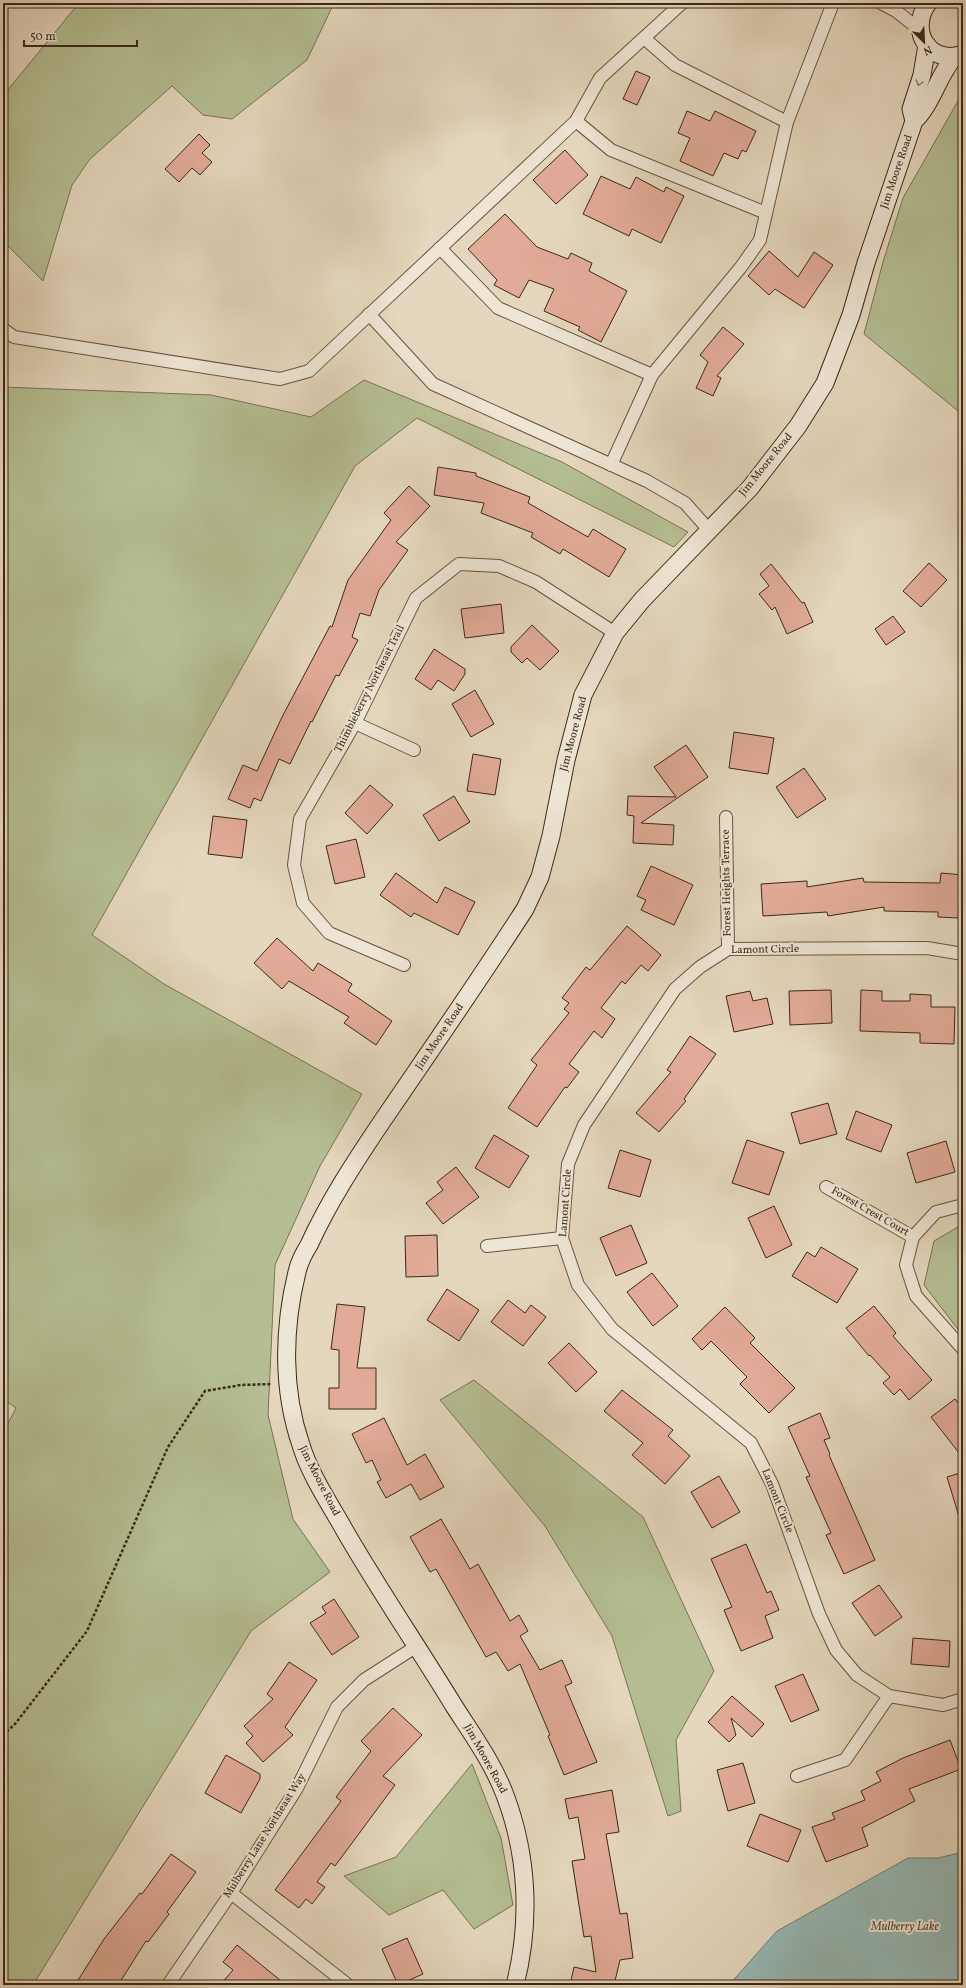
<svg xmlns="http://www.w3.org/2000/svg" width="966" height="1988" font-family="Vollkorn,serif">
  <rect width="100%" height="100%" fill="#e5d7bd"/>
  <filter id="stains"><feTurbulence type="fractalNoise" baseFrequency=".005" numOctaves="4"/><feColorMatrix values="0 0 0 0 .2 0 0 0 0 .09 0 0 0 0 .02 0 0 0 .5 -.17"/></filter>
  <radialGradient id="worn" r=".72"><stop offset=".6" stop-color="#630" stop-opacity="0"/><stop offset="1" stop-color="#630" stop-opacity=".3"/></radialGradient>
  <!-- green -->
  <g fill="#b4be92" stroke="#787355">
    <polygon points="79,3 334,3 307,60 232,119 203,115 172,86 90,159 72,185 43,281 3,241 3,102 6,92"/>
    <polygon points="963,92 963,241 960,255 963,256 963,415 864,334 883,262 903,198"/>
    <polygon points="364,380 562,462 688,532 674,547 417,418 355,466 92,935 164,984 362,1094 320,1166 275,1265 268,1415 293,1519 330,1572 251,1631 33,1985 3,1985 3,1433 16,1408 3,1399 3,387 211,395 311,417"/>
    <polygon points="963,1224 963,1336 924,1285 934,1241"/>
    <polygon points="474,1380 643,1517 714,1671 676,1740 681,1811 668,1816 612,1636 545,1526 440,1400"/>
    <polygon points="472,1764 501,1838 513,1905 474,1929 443,1890 389,1915 344,1876 396,1857"/>
  </g>
  <!-- water -->
  <polygon fill="#96b9b5" stroke="#727f76" points="963,1852 963,1985 729,1985 777,1931 908,1858 938,1858"/>
  <!-- building -->
  <g fill="#e2ab98" stroke="#3b2818">
    <polygon points="636,71 650,77 637,105 623,99"/>
    <polygon points="687,111 710,121 715,111 756,131 746,152 742,150 738,159 724,153 713,176 680,161 690,138 678,133"/>
    <polygon points="199,134 210,145 202,153 212,162 200,175 192,168 179,182 165,169"/>
    <polygon points="565,150 588,175 556,204 533,180"/>
    <polygon points="601,176 630,189 636,177 664,192 666,187 684,196 661,243 632,229 629,236 583,214"/>
    <polygon points="505,214 537,247 568,259 571,253 592,263 589,271 627,291 601,342 578,330 580,327 544,311 554,289 529,280 519,298 494,285 497,280 468,249"/>
    <polygon points="769,251 798,277 814,252 833,265 804,308 775,289 769,295 748,276"/>
    <polygon points="723,327 744,344 717,376 721,378 713,396 696,388 708,362 700,355"/>
    <polygon points="438,467 476,473 476,476 530,497 528,503 588,537 593,529 626,549 609,577 563,549 560,554 531,537 533,533 481,513 484,503 434,495"/>
    <polygon points="409,486 430,506 396,542 408,550 379,590 370,616 360,613 352,637 358,640 339,676 336,675 312,722 311,721 290,764 279,759 261,801 254,798 250,808 228,799 243,765 257,771 282,717 330,626 332,627 348,580 391,520 384,513"/>
    <polygon points="929,563 947,580 921,607 903,591"/>
    <polygon points="771,564 802,603 804,602 813,622 787,634 775,607 772,610 759,594 769,586 760,574"/>
    <polygon points="501,604 504,633 465,638 461,609"/>
    <polygon points="893,616 905,632 886,645 875,629"/>
    <polygon points="532,625 559,651 540,670 527,658 522,663 511,652 511,647"/>
    <polygon points="434,649 465,669 465,674 454,691 438,680 431,690 415,679"/>
    <polygon points="475,690 494,724 471,737 452,704"/>
    <polygon points="734,732 774,738 768,774 729,768"/>
    <polygon points="686,745 708,777 641,823 674,825 673,845 633,843 634,816 627,815 628,796 676,797 654,767"/>
    <polygon points="473,754 501,759 495,795 467,791"/>
    <polygon points="804,768 826,799 797,818 776,787"/>
    <polygon points="370,785 393,805 367,834 345,813"/>
    <polygon points="454,796 470,822 439,841 423,815"/>
    <polygon points="213,816 247,820 242,858 208,854"/>
    <polygon points="356,839 365,877 335,884 326,846"/>
    <polygon points="651,866 693,885 674,925 641,910 646,900 637,896"/>
    <polygon points="396,873 437,903 445,887 475,902 458,935 414,913 411,917 380,895"/>
    <polygon points="941,873 963,875 963,909 959,908 958,918 938,917 938,912 884,911 884,907 828,916 827,912 763,916 761,884 807,881 807,887 863,878 864,882 940,883"/>
    <polygon points="627,926 661,955 648,971 641,965 625,984 622,981 601,1008 615,1019 602,1038 594,1031 569,1064 579,1072 567,1088 565,1087 537,1127 508,1108 537,1065 531,1060 569,1013 564,1009 569,1003 562,998 586,967 590,970"/>
    <polygon points="277,938 313,971 318,963 352,984 348,991 392,1021 376,1045 344,1023 349,1017 289,981 282,989 254,963"/>
    <polygon points="831,990 832,1023 790,1025 789,991"/>
    <polygon points="861,990 882,991 882,1001 910,1001 910,994 931,995 931,1007 955,1007 954,1044 920,1043 920,1033 860,1031"/>
    <polygon points="750,991 753,1001 767,998 773,1024 734,1032 726,996"/>
    <polygon points="690,1036 716,1054 684,1099 686,1101 659,1132 636,1113 671,1072 667,1070"/>
    <polygon points="828,1103 837,1134 800,1144 791,1113"/>
    <polygon points="856,1111 892,1125 881,1152 846,1139"/>
    <polygon points="494,1135 529,1156 509,1188 475,1168"/>
    <polygon points="747,1140 784,1152 769,1195 732,1183"/>
    <polygon points="946,1141 955,1172 916,1183 907,1153"/>
    <polygon points="620,1150 651,1160 640,1197 608,1188"/>
    <polygon points="456,1167 479,1197 443,1224 426,1203 443,1190 437,1182"/>
    <polygon points="774,1206 792,1245 766,1258 748,1218"/>
    <polygon points="631,1225 647,1263 616,1276 600,1238"/>
    <polygon points="437,1235 438,1276 406,1277 405,1236"/>
    <polygon points="821,1247 858,1269 837,1303 792,1276 807,1252 815,1257"/>
    <polygon points="652,1273 678,1306 653,1326 627,1292"/>
    <polygon points="447,1289 479,1310 459,1341 427,1320"/>
    <polygon points="508,1300 525,1313 531,1305 546,1317 523,1346 491,1322"/>
    <polygon points="337,1304 365,1307 357,1368 376,1368 376,1409 329,1409 329,1388 339,1388 339,1350 331,1349"/>
    <polygon points="874,1306 896,1333 893,1336 932,1380 909,1400 900,1389 894,1395 883,1383 890,1377 870,1355 869,1356 846,1328"/>
    <polygon points="725,1307 755,1338 750,1343 795,1388 769,1413 740,1384 747,1377 711,1341 702,1350 692,1339"/>
    <polygon points="569,1343 597,1372 576,1392 548,1363"/>
    <polygon points="622,1390 673,1430 668,1436 690,1456 665,1484 632,1455 643,1443 604,1411"/>
    <polygon points="955,1399 963,1409 963,1458 931,1417"/>
    <polygon points="820,1413 830,1438 824,1440 830,1454 829,1455 875,1560 844,1574 826,1535 831,1533 806,1477 810,1476 788,1427"/>
    <polygon points="384,1418 407,1465 425,1454 444,1487 420,1500 411,1484 386,1498 377,1482 381,1480 372,1460 366,1463 352,1434"/>
    <polygon points="963,1472 963,1520 960,1520 947,1477"/>
    <polygon points="719,1476 740,1512 712,1528 691,1492"/>
    <polygon points="441,1519 470,1569 478,1564 510,1621 519,1615 528,1631 520,1636 540,1670 562,1660 572,1683 565,1686 597,1762 564,1775 548,1736 550,1735 520,1664 508,1671 496,1652 486,1657 436,1569 430,1572 410,1537"/>
    <polygon points="746,1544 767,1593 771,1591 779,1610 765,1616 773,1638 741,1651 724,1610 732,1607 711,1559"/>
    <polygon points="879,1585 902,1617 875,1636 852,1603"/>
    <polygon points="334,1599 359,1637 332,1655 310,1623 326,1613 322,1607"/>
    <polygon points="913,1638 950,1641 949,1667 911,1664"/>
    <polygon points="289,1662 317,1680 285,1727 293,1735 263,1762 246,1743 253,1736 244,1726 273,1699 267,1694"/>
    <polygon points="803,1674 819,1710 791,1722 775,1686"/>
    <polygon points="732,1696 764,1724 752,1737 731,1718 736,1735 729,1742 708,1722"/>
    <polygon points="393,1708 422,1735 383,1776 395,1785 335,1866 331,1863 317,1882 325,1887 312,1904 306,1899 299,1908 275,1890 341,1801 336,1797 371,1751 361,1741"/>
    <polygon points="950,1740 961,1769 909,1789 915,1801 862,1828 868,1846 826,1862 812,1827 835,1819 832,1813 865,1800 861,1791 881,1781 876,1772 903,1758"/>
    <polygon points="226,1755 260,1774 260,1779 241,1813 205,1793"/>
    <polygon points="743,1763 755,1803 728,1811 717,1770"/>
    <polygon points="612,1790 619,1832 606,1834 620,1914 627,1913 633,1958 620,1960 614,1985 570,1985 574,1967 596,1972 591,1936 584,1937 572,1861 585,1859 578,1817 569,1819 565,1799"/>
    <polygon points="760,1814 801,1830 788,1862 747,1846"/>
    <polygon points="171,1854 196,1872 167,1912 169,1914 148,1942 146,1941 118,1985 75,1985 104,1939 140,1893 142,1894"/>
    <polygon points="407,1938 423,1974 398,1985 382,1949"/>
    <polygon points="237,1945 286,1985 220,1985 233,1970 223,1962"/>
  </g>
  <g fill="none" stroke-linecap="round" stroke-linejoin="round">
    <!-- street casing -->
    <g stroke="#665441" stroke-width="14">
      <g id="street">
        <polyline points="881,3 896,11 919,29"/>
        <polyline points="644,38 675,65 787,122"/>
        <polyline points="576,121 611,150 766,213"/>
        <polyline points="440,248 498,308 652,375"/>
        <polyline points="369,314 433,384 647,481 685,503 709,530"/>
        <polyline points="3,329 14,337 280,379 309,371 576,121 600,78 682,3"/>
        <polyline points="611,465 652,375 741,267 760,240 787,122 833,3"/>
        <polyline points="355,723 414,750"/>
        <polyline points="726,817 728,949"/>
        <polyline points="963,954 927,948 728,949 700,967 675,989 584,1125 568,1164 562,1238 578,1285 612,1329 751,1443 772,1484 819,1614 836,1650 857,1675 889,1696 943,1705 963,1699"/>
        <polyline points="404,965 329,933 303,903 294,865 300,819 355,723 416,598 459,564 499,566 536,582 615,633"/>
        <polyline points="826,1187 913,1237"/>
        <polyline points="963,1205 936,1212 913,1237 906,1265 916,1296 963,1349"/>
        <polyline points="487,1246 562,1238"/>
        <polyline points="797,1776 845,1760 889,1696"/>
        <polyline points="231,1893 348,1985"/>
        <polyline points="168,1985 231,1893 297,1788 337,1707 364,1680 417,1646"/>
      </g>
    </g>
    <!-- secondary casing -->
    <g stroke="#3b2818" stroke-width="19">
      <g id="secondary">
        <path d="M 928,3 C 908,30 929,66 963,54"/>
        <polyline points="914,121 911,109 922,75 927,45"/>
        <path d="M 515,1985 C 531,1922 528,1856 505,1795 C 493,1763 472,1734 454,1706 C 418,1647 379,1590 345,1531 C 330,1504 310,1475 301,1445 C 282,1390 283,1329 297,1272 C 299,1263 304,1253 309,1245 C 329,1201 356,1160 383,1120 C 431,1050 479,980 525,909 L 540,877 L 551,836 L 566,760 L 583,695 L 615,633 L 642,600 L 750,488 L 798,426 L 825,383 L 851,315 L 866,263 L 914,121 C 931,106 938,76 954,57"/>
      </g>
    </g>
    <!-- path -->
    <polyline stroke="#3b2818" stroke-width="2.5" stroke-dasharray="3 2" stroke-linecap="butt" points="3,1735 15,1724 87,1631 168,1447 205,1391 241,1385 272,1384"/>
    <!-- street -->
    <use href="#street" stroke="#eee5d4" stroke-width="12"/>
    <!-- secondary -->
    <use href="#secondary" stroke="#eee5d4" stroke-width="17"/>
  </g>
  <!-- one-way arrows -->
  <defs><path id="oneway-chevron" d="M-2-3.5L2.5 0L-2 3.5" fill="none" stroke-width="1.6" stroke-linecap="round" stroke-linejoin="round"/></defs>
  <use stroke="#948676" href="#oneway-chevron" transform="translate(919 83) rotate(107)"/>
  <g text-anchor="middle" dominant-baseline="central" stroke-width="4" stroke-linejoin="round" paint-order="stroke">
    <!-- street labels -->
    <g font-size="11" fill="#3b2818" stroke="#eee5d4">
      <text transform="translate(897 172) rotate(-71)">Jim Moore Road</text>
      <text transform="translate(766 465) rotate(-51)">Jim Moore Road</text>
      <text transform="translate(370 689) rotate(-63)">Thimbleberry Northeast Trail</text>
      <text transform="translate(574 734) rotate(-75)">Jim Moore Road</text>
      <text transform="translate(727 883) rotate(-91)">Forest Heights Terrace</text>
      <text transform="translate(765 950) rotate(-1)">Lamont Circle</text>
      <text transform="translate(440 1037) rotate(-56)">Jim Moore Road</text>
      <text transform="translate(566 1203) rotate(-86)">Lamont Circle</text>
      <text transform="translate(870 1212) rotate(30)">Forest Crest Court</text>
      <text transform="translate(319 1481) rotate(63)">Jim Moore Road</text>
      <text transform="translate(777 1501) rotate(68)">Lamont Circle</text>
      <text transform="translate(485 1759) rotate(61)">Jim Moore Road</text>
      <text transform="translate(265 1836) rotate(-58)">Mulberry Lane Northeast Way</text>
    </g>
    <!-- water labels -->
    <g font-size="12" font-style="italic" fill="#524c3f" stroke="#eee5d4">
      <text x="905" y="1927">Mulberry Lake</text>
    </g>
  </g>
  <!-- margin -->
  <rect width="966" height="1988" fill="none" stroke="#e5d7bd" stroke-width="16"/>
  <rect x="4" y="4" width="958" height="1980" fill="none" stroke="#3b2818" stroke-width="2"/>
  <rect x="8" y="8" width="950" height="1972" fill="none" stroke="#3b2818"/>
  <!-- north arrow -->
  <g transform="translate(924 42) rotate(156)" stroke="#eee5d4" stroke-width="3" paint-order="stroke">
  <path d="M0-3L7 15L0 10L-7 15Z" fill="#3b2818"/>
  <text y="-6" font-size="11" font-weight="bold" text-anchor="middle" fill="#3b2818">N</text>
  </g>
  <!-- scale -->
  <path d="M24 40v6h113v-6" fill="none" stroke="#3b2818" stroke-width="2"/>
  <text x="30" y="40" font-size="12" fill="#3b2818" stroke="#eee5d4" stroke-width="3" paint-order="stroke">50 m</text>
  <rect width="100%" height="100%" filter="url(#stains)"/>
  <rect width="100%" height="100%" fill="url(#worn)"/>
</svg>
